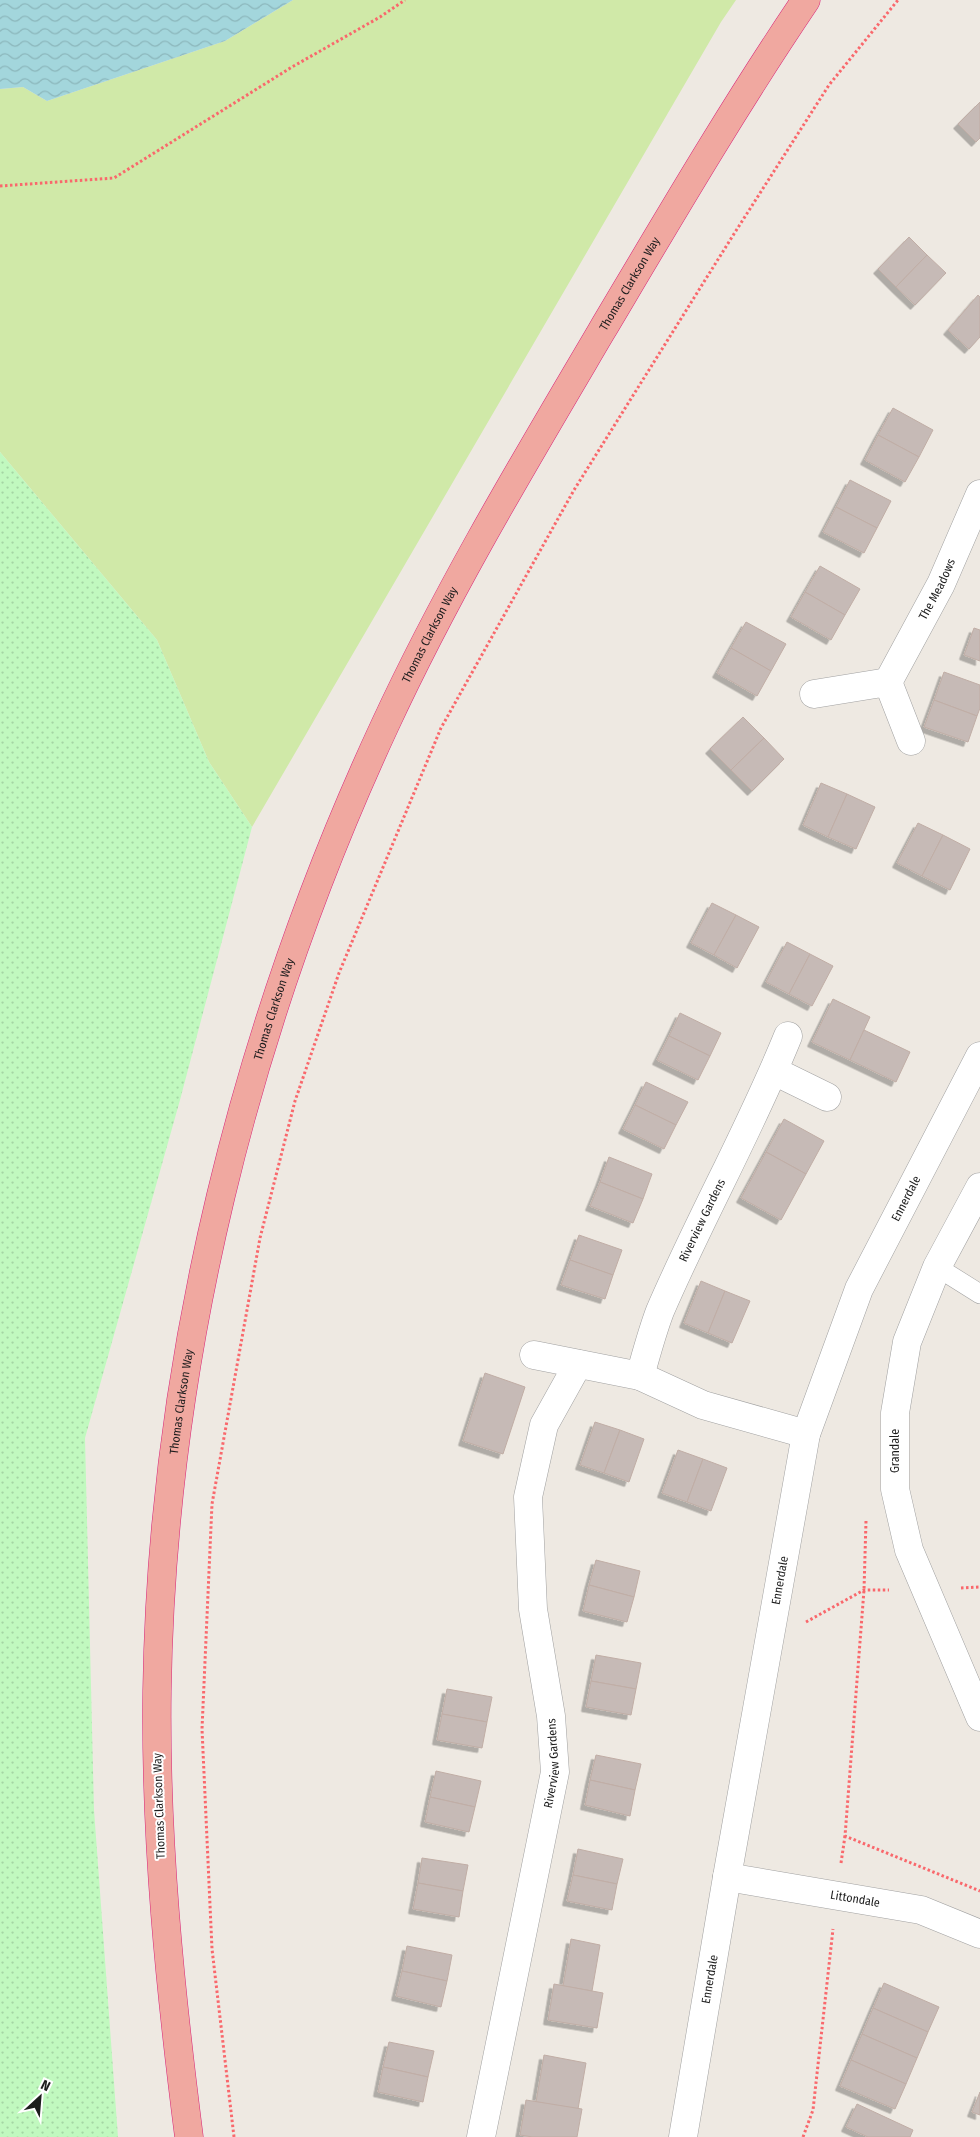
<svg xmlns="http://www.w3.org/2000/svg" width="980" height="2137" font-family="'Fira Sans Condensed',sans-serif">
  <defs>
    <pattern id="park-dots" width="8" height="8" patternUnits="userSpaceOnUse" patternTransform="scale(1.25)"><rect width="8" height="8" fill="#c1f9bf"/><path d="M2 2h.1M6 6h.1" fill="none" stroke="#a5d5a4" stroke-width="1.8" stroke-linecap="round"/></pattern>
    <pattern id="water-waves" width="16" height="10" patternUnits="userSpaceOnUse" patternTransform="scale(1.25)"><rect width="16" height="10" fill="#a3d6dc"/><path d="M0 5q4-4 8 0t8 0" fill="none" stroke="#8cb7bc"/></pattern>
    <filter id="shadow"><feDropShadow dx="-4.5" dy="4.5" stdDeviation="0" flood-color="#0004"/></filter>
  </defs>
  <rect width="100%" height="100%" fill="#eee9e2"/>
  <!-- grass -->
  <polygon fill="#d0e9a8" points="293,0 736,0 721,22 252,827 209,762 157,640 0,452 0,89 23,87 47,101 225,41"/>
  <!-- park -->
  <polygon fill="url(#park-dots)" points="0,452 157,640 209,762 252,827 180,1100 85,1438 94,1810 118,2137 0,2137"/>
  <!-- water -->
  <polygon fill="url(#water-waves)" points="0,0 293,0 225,41 47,101 23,87 0,89"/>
  <!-- building -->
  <g fill="#c6bab6" stroke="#c0ada5" filter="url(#shadow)">
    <polygon points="980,102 980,138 976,142 958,124"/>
    <polygon points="909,237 927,255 896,287 878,269"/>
    <polygon points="927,255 946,273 915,305 896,287"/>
    <polygon points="978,295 980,297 980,337 969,349 948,330"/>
    <polygon points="893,408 933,430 919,457 878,435"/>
    <polygon points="878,435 919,457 905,482 865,460"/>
    <polygon points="850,480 891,501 877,528 836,507"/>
    <polygon points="836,507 877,528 864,553 823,532"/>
    <polygon points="820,566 860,589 845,615 805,592"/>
    <polygon points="805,592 845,615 831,640 791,617"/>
    <polygon points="746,622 786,644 771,671 731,648"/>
    <polygon points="974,628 980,630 980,661 964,655"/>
    <polygon points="731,648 771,671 757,696 717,673"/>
    <polygon points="944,672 980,685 980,708 977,716 934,700"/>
    <polygon points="934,700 977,716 968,742 924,727"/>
    <polygon points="743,717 764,738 731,770 710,749"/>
    <polygon points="764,738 784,759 752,791 731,770"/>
    <polygon points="821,783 847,794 828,837 803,825"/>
    <polygon points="847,794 875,807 856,849 828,837"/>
    <polygon points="918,823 943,835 922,876 897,863"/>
    <polygon points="943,835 970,849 950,890 922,876"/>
    <polygon points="712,903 736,915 714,955 691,943"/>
    <polygon points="736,915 759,927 737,968 714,955"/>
    <polygon points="787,942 810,954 789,994 766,982"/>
    <polygon points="810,954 833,966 812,1006 789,994"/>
    <polygon points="833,999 870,1017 850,1060 812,1042"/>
    <polygon points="680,1013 721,1033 710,1056 669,1036"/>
    <polygon points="864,1030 910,1052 896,1082 850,1060"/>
    <polygon points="669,1036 710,1056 698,1080 657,1060"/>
    <polygon points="646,1082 688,1102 676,1125 635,1105"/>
    <polygon points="635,1105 676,1125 664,1149 623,1129"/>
    <polygon points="784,1119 824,1141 806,1174 766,1152"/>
    <polygon points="766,1152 806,1174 781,1220 741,1198"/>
    <polygon points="609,1157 652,1174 643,1199 600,1182"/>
    <polygon points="600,1182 643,1199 633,1223 590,1206"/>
    <polygon points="579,1235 622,1250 613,1275 570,1260"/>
    <polygon points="570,1260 613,1275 605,1299 561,1285"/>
    <polygon points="701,1281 725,1291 708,1333 684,1323"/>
    <polygon points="725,1291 750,1301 732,1343 708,1333"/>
    <polygon points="485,1373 525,1387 503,1454 463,1441"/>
    <polygon points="595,1422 620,1430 604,1473 580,1465"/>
    <polygon points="620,1430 644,1439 629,1482 604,1473"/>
    <polygon points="678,1450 703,1459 687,1502 662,1493"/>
    <polygon points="703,1459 727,1468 711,1511 687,1502"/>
    <polygon points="596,1560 640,1571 634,1597 589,1585"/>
    <polygon points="589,1585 634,1597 627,1622 583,1611"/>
    <polygon points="596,1655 641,1663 636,1689 591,1681"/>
    <polygon points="591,1681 636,1689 631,1715 586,1707"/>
    <polygon points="447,1689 492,1697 487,1722 442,1714"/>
    <polygon points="442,1714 487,1722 482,1748 437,1740"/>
    <polygon points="596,1755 641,1764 635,1790 590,1780"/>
    <polygon points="436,1771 481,1781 475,1807 430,1797"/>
    <polygon points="590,1780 635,1790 630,1816 585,1805"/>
    <polygon points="430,1797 475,1807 469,1832 425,1822"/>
    <polygon points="578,1849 623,1859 617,1884 573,1875"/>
    <polygon points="422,1858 468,1865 463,1891 418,1883"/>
    <polygon points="573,1875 617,1884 612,1910 567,1901"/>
    <polygon points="418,1883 463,1891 459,1917 413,1909"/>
    <polygon points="571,1939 600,1945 592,1991 563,1986"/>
    <polygon points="407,1946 452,1955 447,1981 402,1971"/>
    <polygon points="402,1971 447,1981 441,2007 396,1996"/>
    <polygon points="884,1983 939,2007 928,2032 873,2008"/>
    <polygon points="554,1984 603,1993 597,2028 548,2020"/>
    <polygon points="873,2008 928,2032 917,2058 862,2034"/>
    <polygon points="862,2034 917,2058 906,2084 851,2060"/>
    <polygon points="389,2042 434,2051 428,2077 383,2067"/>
    <polygon points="544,2055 586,2063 578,2109 536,2102"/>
    <polygon points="851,2060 906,2084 895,2109 840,2086"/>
    <polygon points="383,2067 428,2077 423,2102 378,2092"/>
    <polygon points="980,2092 980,2115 972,2112"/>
    <polygon points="526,2100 582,2109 577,2137 533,2137 520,2135"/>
    <polygon points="857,2104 913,2130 910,2137 868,2137 846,2127"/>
  </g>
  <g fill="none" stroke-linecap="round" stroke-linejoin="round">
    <!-- service casing -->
    <g stroke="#a1a1a1" stroke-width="20">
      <polyline id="service" points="937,1267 980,1294"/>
    </g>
    <!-- minor casing -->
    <g stroke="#a1a1a1" stroke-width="29">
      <g id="minor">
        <path id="s1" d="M 888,682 L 941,584 L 980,494"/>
        <polyline points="814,694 888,682 911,741"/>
        <polyline points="774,1071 827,1097"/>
        <polyline points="980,1187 937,1267 907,1342 895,1413 895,1489 909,1550 980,1717"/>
        <polyline points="534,1355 640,1376 703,1405 806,1434"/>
        <path id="s2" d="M 640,1376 C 646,1355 652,1332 660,1311 C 700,1218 750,1130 788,1036"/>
        <path id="s3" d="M 727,1877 L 921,1910 L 980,1934"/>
        <path id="s4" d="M 481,2137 L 555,1772 L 551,1716 L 533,1609 L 528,1497 L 544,1425 L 578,1364"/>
        <path id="s5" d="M 683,2137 L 727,1877 L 806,1434 L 859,1289 L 980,1056"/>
      </g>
    </g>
    <!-- trunk casing -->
    <g stroke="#d72478" stroke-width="29">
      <g id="trunk">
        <path id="s6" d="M 189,2137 C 170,1989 155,1840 157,1691 C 162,1360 246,1024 385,725 C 448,589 525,461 601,332 C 667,221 733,108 806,0"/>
      </g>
    </g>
    <!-- path -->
    <g stroke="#f9686c" stroke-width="3" stroke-dasharray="2.5 2.5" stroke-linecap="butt">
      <polyline points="0,186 114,178 292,67 380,17 405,0"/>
      <polyline points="866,1521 864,1590 845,1836 980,1891"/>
      <polyline points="961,1588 980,1587"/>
      <polyline points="806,1622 864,1590 889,1590"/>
      <polyline points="841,1863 845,1836"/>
      <polyline points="234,2137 212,1949 202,1729 212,1504 260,1238 295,1101 339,973 441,728 574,490 732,237 829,85 898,0"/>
      <polyline points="803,2137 813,2110 833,1929"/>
    </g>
    <!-- service -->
    <use href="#service" stroke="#fff" stroke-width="19"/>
    <!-- minor -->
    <use href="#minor" stroke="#fff" stroke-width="28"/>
    <!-- trunk -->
    <use href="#trunk" stroke="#f0a8a0" stroke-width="28"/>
  </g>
  <g text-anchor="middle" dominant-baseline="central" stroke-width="4" stroke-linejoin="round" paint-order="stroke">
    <!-- street labels -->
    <g font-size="12" fill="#1d1d1d" stroke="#fff">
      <text stroke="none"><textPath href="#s6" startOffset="1952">Thomas Clarkson Way</textPath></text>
      <text stroke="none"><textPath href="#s1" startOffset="105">The Meadows</textPath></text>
      <text stroke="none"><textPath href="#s6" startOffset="1548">Thomas Clarkson Way</textPath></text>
      <text stroke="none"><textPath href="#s6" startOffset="1142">Thomas Clarkson Way</textPath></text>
      <text stroke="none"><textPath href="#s5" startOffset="970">Ennerdale</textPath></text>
      <text stroke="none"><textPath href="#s2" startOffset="168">Riverview Gardens</textPath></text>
      <text stroke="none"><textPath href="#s6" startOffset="738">Thomas Clarkson Way</textPath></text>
      <text transform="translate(895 1451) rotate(-90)">Grandale</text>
      <text stroke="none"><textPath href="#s5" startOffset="565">Ennerdale</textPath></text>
      <text stroke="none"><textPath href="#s4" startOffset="381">Riverview Gardens</textPath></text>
      <text transform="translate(159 1806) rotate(-92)">Thomas Clarkson Way</text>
      <text stroke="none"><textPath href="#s3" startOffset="130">Littondale</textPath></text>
      <text stroke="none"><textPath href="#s5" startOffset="160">Ennerdale</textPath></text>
    </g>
  </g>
  <!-- north arrow -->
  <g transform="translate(40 2097) rotate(26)" stroke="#ffffff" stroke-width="4" paint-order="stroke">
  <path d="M0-4L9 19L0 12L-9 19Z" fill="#1d1d1d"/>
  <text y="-8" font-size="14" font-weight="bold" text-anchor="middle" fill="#1d1d1d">N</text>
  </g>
</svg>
